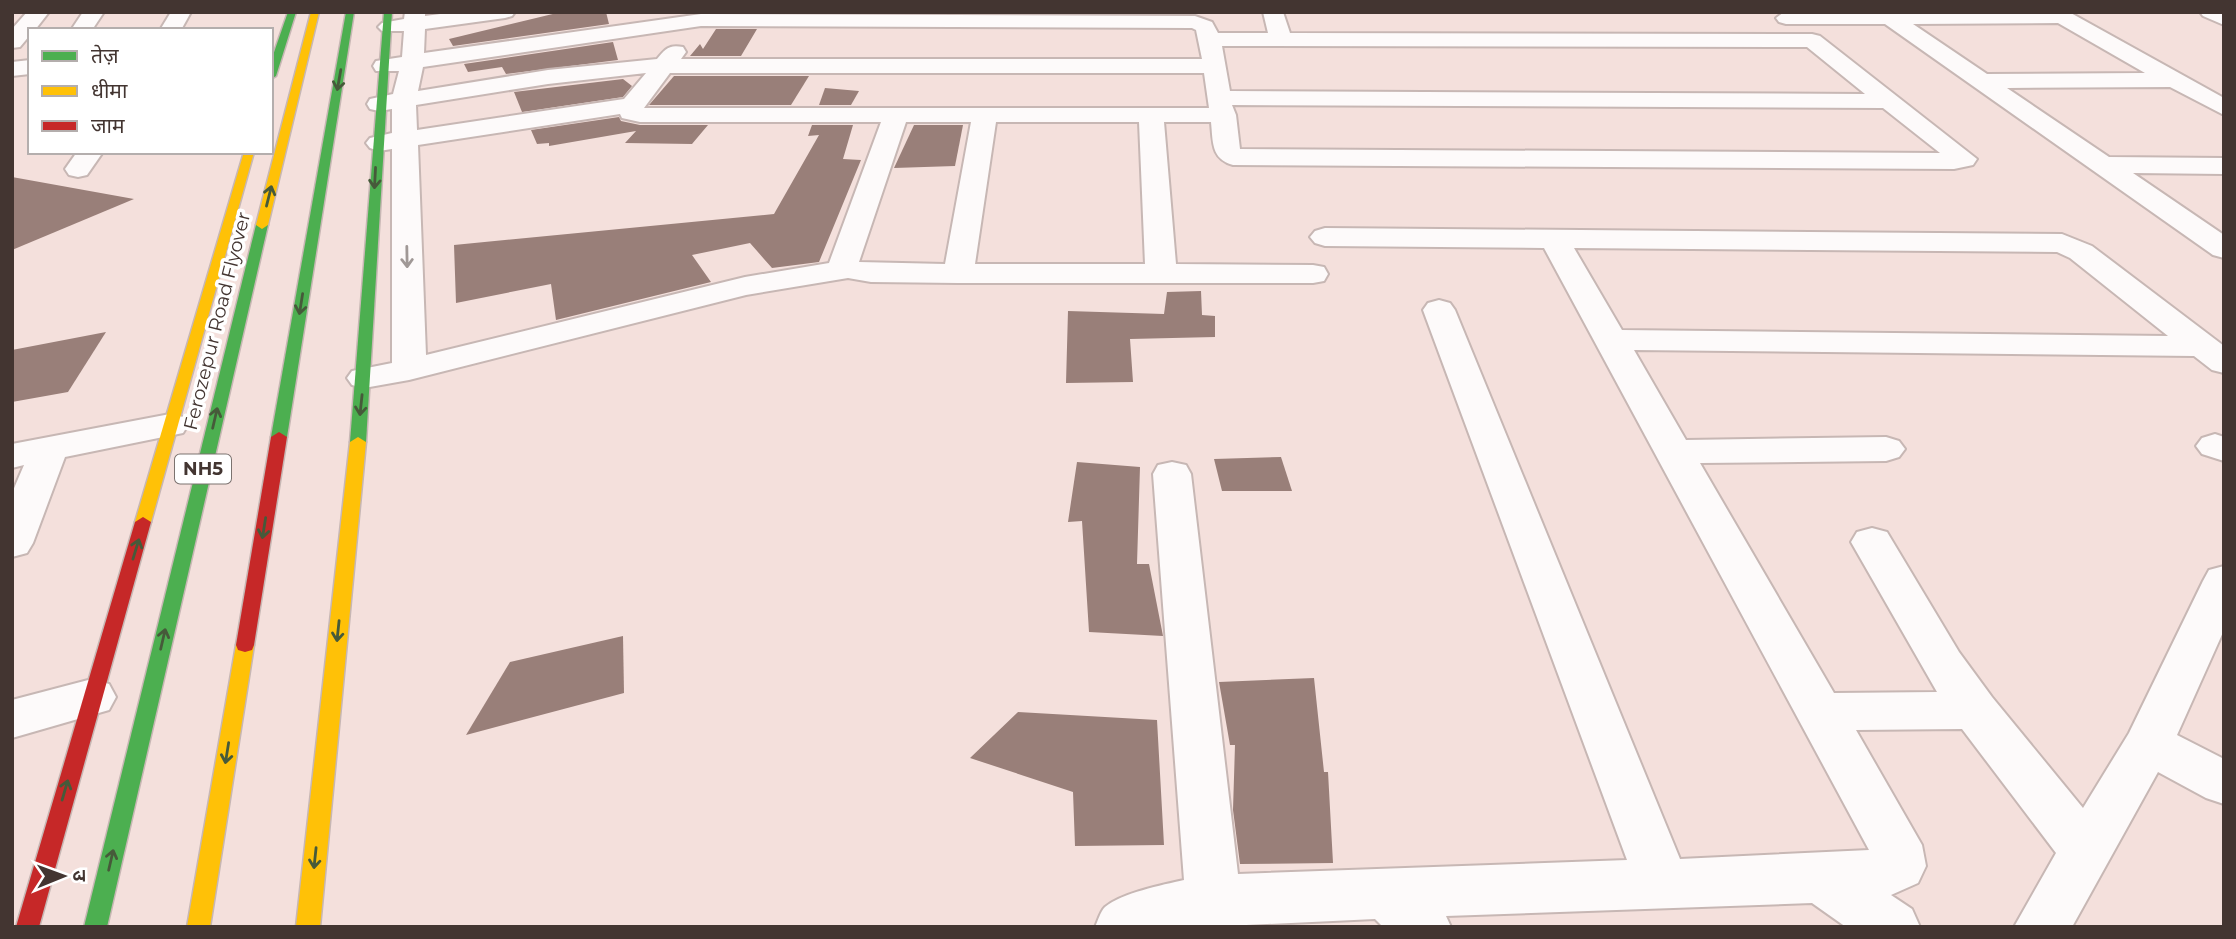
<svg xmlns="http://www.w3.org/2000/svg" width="2236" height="939" font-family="Montserrat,'Noto Sans Devanagari',sans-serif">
  <rect width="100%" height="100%" fill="#f4e0dc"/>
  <!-- building -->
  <g fill="#997f79">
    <polygon points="561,12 606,12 609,24 453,46 449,39"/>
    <polygon points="716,29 757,29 741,56 690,56 700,44 703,49"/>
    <polygon points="613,42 618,60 506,74 502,67 468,72 464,64"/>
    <polygon points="674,76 809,76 791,105 649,105"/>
    <polygon points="623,79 632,86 623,97 522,112 514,92"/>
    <polygon points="825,88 859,91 851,105 819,105"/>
    <polygon points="619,117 621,121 640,125 708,125 692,144 625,143 636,131 549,146 549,143 537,144 531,130"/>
    <polygon points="812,125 853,125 843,159 861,160 819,262 772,268 750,243 692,255 711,282 556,320 551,284 456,303 454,245 774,214 819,135 808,136"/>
    <polygon points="914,125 963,125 955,166 894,168"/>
    <polygon points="12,177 134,199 12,250"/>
    <polygon points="1201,291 1202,315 1215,316 1215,337 1130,339 1133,382 1066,383 1068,311 1164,314 1167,292"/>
    <polygon points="106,332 68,392 12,402 12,350"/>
    <polygon points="1281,457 1292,491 1222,491 1214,459"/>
    <polygon points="1077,462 1140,467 1137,564 1149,564 1163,636 1089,632 1082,521 1068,522"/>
    <polygon points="623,636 624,693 466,735 510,662"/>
    <polygon points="1314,678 1324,772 1328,772 1333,863 1240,864 1233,810 1235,745 1230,745 1219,682"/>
    <polygon points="1018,712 1157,720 1164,845 1075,846 1073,792 970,758"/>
  </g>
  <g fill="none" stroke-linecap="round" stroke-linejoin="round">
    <!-- street casing -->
    <g stroke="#c7b7b4" stroke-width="4">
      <g id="street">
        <polygon points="27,12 49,12 35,30 30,30 30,35 20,47 12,48 12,29"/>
        <polygon points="83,12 104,12 92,30 71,30"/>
        <polygon points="171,12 191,12 181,30 160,30"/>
        <path d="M 405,12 L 425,12 L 425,16 L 455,12 L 515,12 L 512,16 L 505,18 L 425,29 L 424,53 L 701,14 L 1195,16 L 1212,22 L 1218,33 L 1268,33 L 1263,12 L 1283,12 L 1290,33 L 1812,34 L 1820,36 L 1977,159 L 1973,165 L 1954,169 L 1233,165 C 1211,159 1213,142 1211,122 L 1164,122 L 1176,264 L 1313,265 L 1324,267 L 1328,274 L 1324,281 L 1313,283 L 958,283 L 871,282 L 848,278 L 746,295 L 409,380 L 364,388 L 352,385 L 347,378 L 352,371 L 392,363 L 392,149 L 379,151 L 370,148 L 366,143 L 370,138 L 392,133 L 392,109 L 379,111 L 370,109 L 367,104 L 370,99 L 393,94 L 399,71 L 376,71 L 373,66 L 376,61 L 402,57 L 404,31 L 382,31 L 378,27 L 382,23 L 404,19 ZM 701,26 L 1192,28 L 1196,30 L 1202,59 L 681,59 L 686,52 L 683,47 C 669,44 665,49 657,59 L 548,70 L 418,91 L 423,67 ZM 1222,46 L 1807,47 L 1865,94 L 1230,91 ZM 646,73 L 624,99 L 417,130 L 416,105 L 548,84 ZM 670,73 L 1204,73 L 1209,108 L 644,108 ZM 1232,105 L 1883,108 L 1940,153 L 1240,149 L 1236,115 ZM 620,114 L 622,118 L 640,122 L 881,122 L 829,263 L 745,277 L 426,355 L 418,145 ZM 906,122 L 971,122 L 945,264 L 859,262 ZM 996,122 L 1139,122 L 1145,264 L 975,264 Z"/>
        <path d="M 1784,12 L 2069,12 L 2224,98 L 2224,115 L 2170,87 L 2007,88 L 2109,157 L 2224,158 L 2224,174 L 2133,173 L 2224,235 L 2224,258 L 2213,255 L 1885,24 L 1786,24 L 1779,22 L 1776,18 ZM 2058,23 L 2145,73 L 1987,74 L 1913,24 Z"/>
        <polygon points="2200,12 2224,12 2224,25 2203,16"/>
        <polygon points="30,60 30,74 12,76 12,62"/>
        <polygon points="77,152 103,152 87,175 78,177 69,175 65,169"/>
        <path d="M 1325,228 L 2062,234 L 2092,246 L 2224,346 L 2224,373 L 2212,370 L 2194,356 L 1634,350 L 1686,440 L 1886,437 L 1899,441 L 1905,449 L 1899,457 L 1886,461 L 1700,463 L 1834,693 L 1937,692 L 1851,542 L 1857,532 L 1872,528 L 1887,532 L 1959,652 L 1992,697 L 2083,808 L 2129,733 L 2203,581 L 2209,570 L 2224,566 L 2224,630 L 2177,735 L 2224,759 L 2224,804 L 2206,798 L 2158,772 L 2072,927 L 2014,927 L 2056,853 L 1962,729 L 1856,730 L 1922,845 L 1926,866 L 1918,883 L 1891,895 L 1912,909 L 1920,927 L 1846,927 L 1812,903 L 1446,916 L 1451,927 L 1383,927 L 1375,919 L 1204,927 L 1095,927 C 1098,921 1100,912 1105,907 C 1122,893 1162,885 1184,880 L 1153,474 L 1158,465 L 1172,462 L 1186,465 L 1191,474 L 1238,874 L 1627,860 L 1423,310 L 1428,303 L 1439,300 L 1450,303 L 1455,310 L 1680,859 L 1869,850 L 1544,248 L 1325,246 L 1315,243 L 1310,237 L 1315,231 ZM 1574,248 L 2057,252 L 2070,258 L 2168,336 L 1622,330 Z"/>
        <polygon points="170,414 183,417 188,425 183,433 65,457 33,543 27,553 12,557 12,493 24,465 12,468 12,444"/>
        <polygon points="2215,434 2224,437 2224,461 2202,454 2196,446 2202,438"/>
        <polygon points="92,679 109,684 116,697 109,710 12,738 12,700"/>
      </g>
    </g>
    <!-- fast casing -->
    <g stroke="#c7b7b4" stroke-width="3">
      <g id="fast">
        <polygon points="288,12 296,12 276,76 271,79 271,61"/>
        <polygon points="346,12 354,12 287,437 279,442 271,437"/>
        <polygon points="384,12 392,12 366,442 358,447 350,442"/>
        <polygon points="262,221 268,225 107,927 84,927 256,225"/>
      </g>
    </g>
    <!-- slow casing -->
    <g stroke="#c7b7b4" stroke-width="3">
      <g id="slow">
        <polygon points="311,12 319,12 268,225 262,229 256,225"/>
        <polygon points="244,152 254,152 151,522 143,527 137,526 135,522"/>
        <polygon points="358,437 366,442 320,927 296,927 350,442"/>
        <polygon points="245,638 252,640 254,645 210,927 187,927 236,645 238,640"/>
      </g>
    </g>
    <!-- jam casing -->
    <g stroke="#c7b7b4" stroke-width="3">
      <g id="jam">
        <polygon points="279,432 287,437 254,645 252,650 245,652 238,650 236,645 271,437"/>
        <polygon points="143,517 151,522 39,927 16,927 135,522"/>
      </g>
    </g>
    <!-- street -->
    <use href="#street" fill="#fdfafa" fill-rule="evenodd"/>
    <!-- fast -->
    <use href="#fast" fill="#4caf50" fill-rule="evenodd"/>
    <!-- slow -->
    <use href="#slow" fill="#ffc107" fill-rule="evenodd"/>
    <!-- jam -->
    <use href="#jam" fill="#c62828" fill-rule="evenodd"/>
  </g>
  <!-- one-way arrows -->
  <defs><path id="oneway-shaft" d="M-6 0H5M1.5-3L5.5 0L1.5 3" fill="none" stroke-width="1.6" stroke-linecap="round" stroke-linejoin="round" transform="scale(1.75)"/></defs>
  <g stroke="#465a3a">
    <use href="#oneway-shaft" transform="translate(339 80) rotate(100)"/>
    <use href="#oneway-shaft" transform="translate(375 178) rotate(93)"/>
    <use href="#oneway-shaft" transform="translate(269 196) rotate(-76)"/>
    <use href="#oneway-shaft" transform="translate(301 304) rotate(99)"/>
    <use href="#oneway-shaft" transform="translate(361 405) rotate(96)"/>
    <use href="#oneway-shaft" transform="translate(215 418) rotate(-77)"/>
    <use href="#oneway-shaft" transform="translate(264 528) rotate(99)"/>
    <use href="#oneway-shaft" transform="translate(136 549) rotate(-73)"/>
    <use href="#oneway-shaft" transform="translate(338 631) rotate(96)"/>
    <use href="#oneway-shaft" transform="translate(163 639) rotate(-77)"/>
    <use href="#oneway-shaft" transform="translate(227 753) rotate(99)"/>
    <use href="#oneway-shaft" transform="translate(65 790) rotate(-74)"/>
    <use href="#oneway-shaft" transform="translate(315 858) rotate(96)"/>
    <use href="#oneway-shaft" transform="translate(111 860) rotate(-77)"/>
  </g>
  <use stroke="#a09896" href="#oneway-shaft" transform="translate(407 257) rotate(89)"/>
  <g text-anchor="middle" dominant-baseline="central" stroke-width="7" stroke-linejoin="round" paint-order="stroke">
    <!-- shield labels -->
    <rect fill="#fff" stroke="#7b726f" stroke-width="2" x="175" y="454.5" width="56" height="29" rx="5"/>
    <g font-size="18" font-weight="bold" fill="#433531">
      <text x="203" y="469">NH5</text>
    </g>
    <!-- street labels -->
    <g font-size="19" fill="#433531" stroke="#fff">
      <text transform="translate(217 321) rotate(-76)">Ferozepur Road Flyover</text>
    </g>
  </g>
  <!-- border -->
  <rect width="2236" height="939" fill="none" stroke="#433531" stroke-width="28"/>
  <!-- legend -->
  <rect x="28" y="28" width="245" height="126" fill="#ffffff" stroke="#b4aead" stroke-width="2"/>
  <rect x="42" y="51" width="35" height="10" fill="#4caf50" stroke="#b4aead" stroke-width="2"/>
  <text x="91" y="63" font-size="21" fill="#433531">तेज़</text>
  <rect x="42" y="86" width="35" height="10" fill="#ffc107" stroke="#b4aead" stroke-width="2"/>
  <text x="91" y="98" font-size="21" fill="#433531">धीमा</text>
  <rect x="42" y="121" width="35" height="10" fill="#c62828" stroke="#b4aead" stroke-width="2"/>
  <text x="91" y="133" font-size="21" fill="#433531">जाम</text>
  <!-- north arrow -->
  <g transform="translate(63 876) rotate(89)" stroke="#ffffff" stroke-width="5" paint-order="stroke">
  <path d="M0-5L12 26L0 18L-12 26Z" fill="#433531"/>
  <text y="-10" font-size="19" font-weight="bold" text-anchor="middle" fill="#433531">उ</text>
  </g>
</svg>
